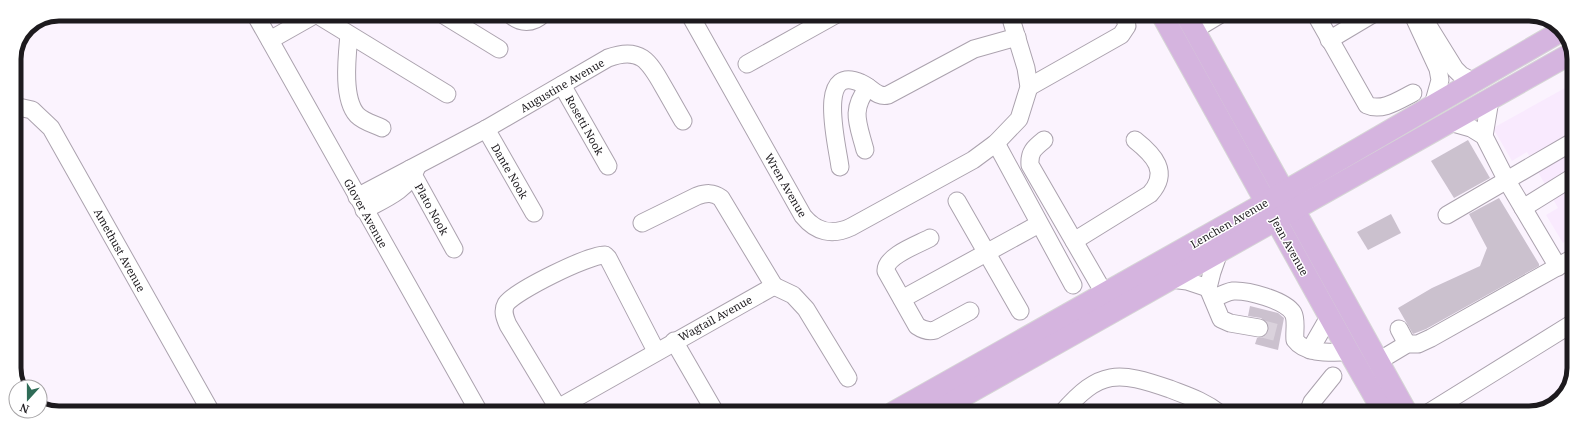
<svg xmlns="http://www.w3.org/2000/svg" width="1588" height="427" font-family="'Noto Serif',serif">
  <rect width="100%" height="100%" fill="#fbf3fe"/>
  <!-- built -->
  <polygon fill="#f9eafe" points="1574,83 1573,237 1563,243 1546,215 1558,208 1527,152 1512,161 1493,128"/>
  <!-- building -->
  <g fill="#cbc1ce">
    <polygon points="1468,140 1490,178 1454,198 1431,161"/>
    <polygon points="1499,198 1539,264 1539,266 1426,329 1413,334 1398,308 1432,288 1480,266 1487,248 1469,214"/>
    <polygon points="1391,214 1401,233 1368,250 1357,232"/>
    <polygon points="1250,306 1278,313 1284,318 1278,350 1255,344 1257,338 1263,337 1267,334 1268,325 1261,318 1248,316"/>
  </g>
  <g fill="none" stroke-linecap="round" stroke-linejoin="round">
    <!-- minor-tunnel -->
    <polyline stroke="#dad2dc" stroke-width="17" stroke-dasharray="17 8" stroke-linecap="butt" points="1259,328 1282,334"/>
    <!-- minor casing -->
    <g stroke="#aba2ae" stroke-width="19">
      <g id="minor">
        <polyline points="255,14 479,412"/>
        <polyline points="316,14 447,94"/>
        <polyline points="442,14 499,49"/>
        <path d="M 510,14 C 520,24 533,24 543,14"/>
        <path d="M 690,15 L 803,216 C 816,232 832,236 851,227 L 973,160 L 996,143 L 1019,119 L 1029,87 L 1026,68 L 1012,22"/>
        <path d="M 1316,15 L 1367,105 C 1382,112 1399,100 1413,93"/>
        <polyline points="1413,15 1438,69 1440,80 1433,105"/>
        <polyline points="1424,19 1455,69 1461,75 1474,82"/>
        <polyline points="1194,30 1219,15"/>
        <path d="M 349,35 C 347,57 342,98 357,115 C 364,122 374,124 382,128"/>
        <polyline points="270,40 316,14"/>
        <polyline points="1329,40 1371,15"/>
        <polyline points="747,64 835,15"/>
        <polyline points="562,85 608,166"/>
        <polyline points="1029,87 1121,35 1127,26 1124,15"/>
        <polyline points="14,106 32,110 51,128 211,412"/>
        <polyline points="1450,122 1471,128 1484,136 1507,181 1558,267"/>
        <polyline points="486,129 534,213"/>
        <polyline points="1484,136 1490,100"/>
        <path d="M 1044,140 C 1034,148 1029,152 1030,165 L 1104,293"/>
        <polyline points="996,143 1073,285"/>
        <path d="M 865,150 C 858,123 850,111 868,87"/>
        <path d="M 840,167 C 838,148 815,62 861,83 C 871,87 877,98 888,95 L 974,49 L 1017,37"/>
        <polyline points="410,169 454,249"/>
        <path d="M 357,197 L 486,129 L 608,58 C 640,46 649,61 663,86 C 670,98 676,109 683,121"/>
        <polyline points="957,201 1020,311"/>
        <polyline points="1523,208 1573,177"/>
        <path d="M 364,210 C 385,199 408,190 417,167"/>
        <polyline points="1447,215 1569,144 1574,143"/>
        <path d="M 642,223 L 697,196 C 706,193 713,192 721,198 L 774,286"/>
        <path d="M 930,238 C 919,244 885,256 886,271 L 917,326 C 923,330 928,332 935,330 L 970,311"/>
        <path d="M 1074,241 L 1150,194 C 1170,172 1154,155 1135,140"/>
        <polyline points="1219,252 1212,272 1208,288 1221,319 1230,323 1259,328"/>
        <polyline points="1171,279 1187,281 1208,288"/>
        <polyline points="774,286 793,295 806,309 848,378"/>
        <polyline points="902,299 1039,224"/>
        <path d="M 1213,299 C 1219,296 1226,292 1233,291 C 1247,290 1285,300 1293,313 C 1297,320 1294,332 1295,340 C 1306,355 1332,352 1349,352"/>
        <polyline points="1399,329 1407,344"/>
        <polyline points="674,341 715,412"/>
        <polyline points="1310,350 1329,317"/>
        <polyline points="1377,362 1407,344 1418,344 1431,338 1573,258"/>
        <path d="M 558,408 L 508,325 C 505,318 502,311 506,304 C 515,291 588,255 605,255 L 608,258 L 656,351"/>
        <polyline points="551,412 774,286"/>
        <path d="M 1062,413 C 1100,369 1118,371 1170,389 C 1188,396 1204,401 1219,413"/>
        <polyline points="1308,413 1312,402 1333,376"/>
        <polyline points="1428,413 1573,323"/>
      </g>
    </g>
    <!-- major casing -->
    <g stroke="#d6d6d6" stroke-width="23">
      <g id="major">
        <polyline points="1162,15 1349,352 1384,413"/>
        <polyline points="1186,15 1407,413"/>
        <polyline points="894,412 1265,203 1563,30"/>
        <polyline points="935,412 1572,53"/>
      </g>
    </g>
    <!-- minor -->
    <use href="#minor" stroke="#fff" stroke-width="17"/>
    <!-- major -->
    <use href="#major" stroke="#d5b4df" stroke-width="21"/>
  </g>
  <g text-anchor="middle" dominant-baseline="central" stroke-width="3" stroke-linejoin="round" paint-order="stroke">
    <!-- street labels -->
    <g font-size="11" fill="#1d1a1e" stroke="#fff">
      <text transform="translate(562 85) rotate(-30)">Augustine Avenue</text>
      <text transform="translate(585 125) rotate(61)">Rosetti Nook</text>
      <text transform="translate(510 171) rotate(60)">Dante Nook</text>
      <text transform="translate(786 185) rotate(60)">Wren Avenue</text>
      <text transform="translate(432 209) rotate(61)">Plato Nook</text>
      <text transform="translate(366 213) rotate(61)">Glover Avenue</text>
      <text transform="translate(1229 223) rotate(-30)">Lenchen Avenue</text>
      <text transform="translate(1290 246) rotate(61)">Jean Avenue</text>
      <text transform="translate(120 250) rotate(61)">Amethust Avenue</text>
      <text transform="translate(715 318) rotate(-29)">Wagtail Avenue</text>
    </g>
  </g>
  <!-- crop -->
  <path d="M0 0H1588V427H0ZM59 21H1529A38 38 0 0 1 1567 59V368A38 38 0 0 1 1529 406H59A38 38 0 0 1 21 368V59A38 38 0 0 1 59 21Z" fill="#fff" fill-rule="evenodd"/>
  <path fill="none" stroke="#1d1a1e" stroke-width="5" d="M59 21H1529A38 38 0 0 1 1567 59V368A38 38 0 0 1 1529 406H59A38 38 0 0 1 21 368V59A38 38 0 0 1 59 21Z"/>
  <!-- north arrow -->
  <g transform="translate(28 399) rotate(201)"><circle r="19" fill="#ffffff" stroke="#a5a3a5"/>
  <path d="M0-3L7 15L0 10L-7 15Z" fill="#2f6c57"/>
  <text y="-6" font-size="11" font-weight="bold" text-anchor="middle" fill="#1d1a1e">N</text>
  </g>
</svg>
